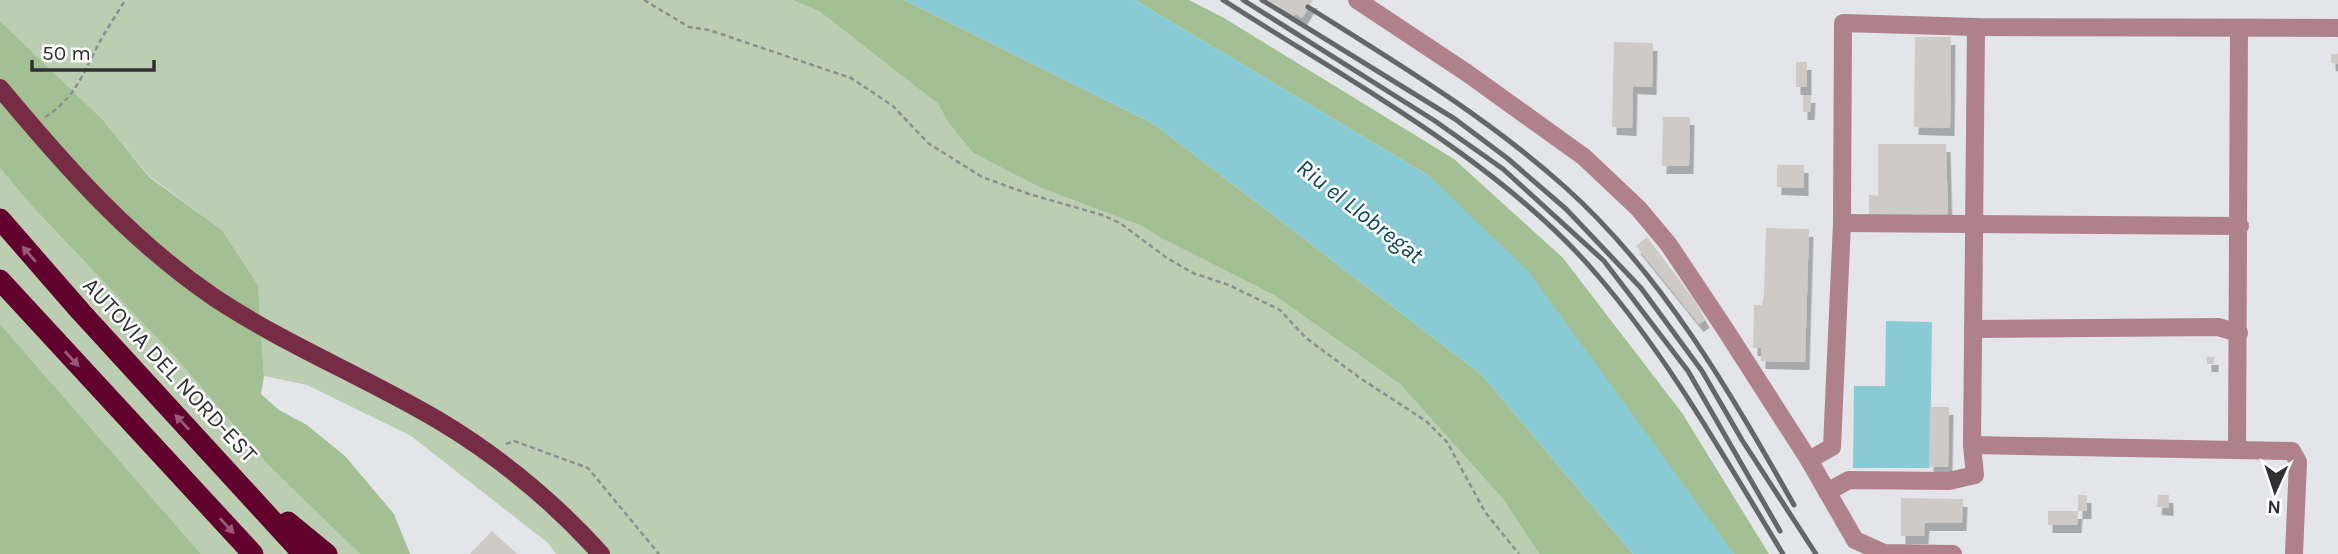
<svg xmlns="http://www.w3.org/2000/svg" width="2338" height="554" font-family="Karla,sans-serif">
  <defs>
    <filter id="shadow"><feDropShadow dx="4.5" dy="8" stdDeviation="0" flood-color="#0004"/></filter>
  </defs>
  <rect width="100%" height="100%" fill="#e4e5e8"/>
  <!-- green -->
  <g fill="#bbceb1">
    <polygon points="0,0 792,0 819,11 938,104 948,122 973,153 1041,188 1142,226 1161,238 1274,295 1400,384 1503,499 1539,554 556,554 548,543 411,436 307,385 264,376 258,285 222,230 149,176 103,120 0,21"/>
    <polygon points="0,168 29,203 176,358 268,465 360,554 201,554 0,324"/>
  </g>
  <!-- forest -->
  <g fill="#a3c094">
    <polygon points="792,0 904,0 1154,124 1482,375 1633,554 1539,554 1503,499 1400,384 1274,295 1161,238 1142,226 1041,188 973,153 948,122 938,104 819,11"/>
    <polygon points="1135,0 1189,0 1224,18 1454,159 1563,258 1682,413 1769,554 1734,554 1429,176"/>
    <polygon points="0,21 103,120 149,177 222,230 258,285 264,376 261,394 279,410 307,425 345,456 394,514 410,554 360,554 268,465 176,358 29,203 0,168"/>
    <polygon points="0,324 201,554 0,554"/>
  </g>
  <!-- water -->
  <g fill="#89cbd5">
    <polygon points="904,0 1135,0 1429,176 1528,271 1734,554 1633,554 1482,375 1154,124"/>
    <polygon points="1886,321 1932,322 1930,468 1853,468 1854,386 1885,386"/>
  </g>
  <!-- building -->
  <g fill="#cdcac7" filter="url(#shadow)">
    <polygon points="1268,0 1313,0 1302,18 1296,14 1294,16"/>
    <polygon points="1915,37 1951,37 1950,128 1914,127"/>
    <polygon points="1614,42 1653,43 1652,87 1633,86 1632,128 1612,127"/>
    <polygon points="2331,54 2338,54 2338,64 2331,63"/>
    <rect x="1796" y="62" width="11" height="25"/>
    <polygon points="1803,95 1811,95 1810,112 1803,112"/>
    <polygon points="1663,117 1690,117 1689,166 1662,166"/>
    <polygon points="1878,144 1946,144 1948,216 1869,216 1869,195 1878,196"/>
    <polygon points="1777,165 1804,165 1804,188 1777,187"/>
    <polygon points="1766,228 1809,229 1805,362 1761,361 1761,348 1753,348 1754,305 1762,305 1764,295"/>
    <polygon points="1647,237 1695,301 1705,320 1699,324 1636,246"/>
    <rect x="2207" y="357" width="7" height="7"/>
    <polygon points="1930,407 1949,407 1948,467 1929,467"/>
    <polygon points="2078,495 2087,495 2087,511 2078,511 2077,525 2048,525 2048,511 2078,511"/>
    <polygon points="2158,495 2169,495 2169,508 2157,507"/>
    <polygon points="1901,498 1963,499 1962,523 1925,523 1924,536 1901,536"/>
    <polygon points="492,531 517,554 470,554"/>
  </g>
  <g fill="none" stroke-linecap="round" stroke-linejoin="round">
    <!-- path -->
    <g stroke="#8d8e90" stroke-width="2.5" stroke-dasharray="5 3.5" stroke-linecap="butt">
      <polyline points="644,0 689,27 709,30 851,78 893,106 928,143 982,177 1029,194 1102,215 1120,223 1167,258 1193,273 1229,285 1280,310 1306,338 1360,378 1426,421 1447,442 1485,512 1519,554"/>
      <path d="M 45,117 C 73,100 83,75 97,47 C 105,31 116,16 125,0"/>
      <polyline points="506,444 514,441 588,468 659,554"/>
    </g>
    <!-- minor -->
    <g stroke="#ae818d" stroke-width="18">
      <polyline points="1357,0 1467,73 1584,157 1639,209 1669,245 1725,329 1809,460 1855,540 1884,553 1953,554"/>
      <polyline points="1842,223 2240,226"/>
      <polyline points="1973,329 2218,327 2239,333"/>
      <polyline points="1972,445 2292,451 2298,462 2294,554"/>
      <polyline points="2237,450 2239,28"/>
      <polyline points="1809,460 1832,447 1842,223 1843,23 1976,27 2338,28"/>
      <polyline points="1827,492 1849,480 1949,481 1975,475 1972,445 1976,27"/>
    </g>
    <!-- major -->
    <path stroke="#772c46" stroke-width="18" d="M 0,88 C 65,166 131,241 215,298 C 286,345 365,377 438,420 C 500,457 553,501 601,554"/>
    <!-- highway -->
    <g stroke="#61012e" stroke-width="21">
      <polyline points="0,219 81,312 303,554"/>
      <polyline points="0,280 253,554"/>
      <polyline points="288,522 327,554"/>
    </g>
    <!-- rail -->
    <g stroke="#656668" stroke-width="5">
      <path d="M 1223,0 C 1347,80 1503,163 1598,276 C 1671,361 1725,459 1783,554"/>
      <polyline points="1243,0 1435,121 1503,169 1604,261 1688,371 1780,531"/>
      <polyline points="1262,0 1455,119 1507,158 1566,209 1641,288 1702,371 1742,440 1816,554"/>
      <path d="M 1308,7 C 1397,63 1487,117 1565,187 C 1663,275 1730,392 1794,505"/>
    </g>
  </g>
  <!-- one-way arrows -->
  <defs><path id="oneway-solid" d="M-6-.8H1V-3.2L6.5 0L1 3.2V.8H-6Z" transform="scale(1.75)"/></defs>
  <g fill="#985a77">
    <use href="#oneway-solid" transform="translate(29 254) rotate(-131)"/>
    <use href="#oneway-solid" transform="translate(72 359) rotate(47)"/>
    <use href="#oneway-solid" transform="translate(182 422) rotate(-133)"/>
    <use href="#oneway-solid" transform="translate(227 526) rotate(47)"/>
  </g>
  <g text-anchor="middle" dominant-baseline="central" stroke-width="5" stroke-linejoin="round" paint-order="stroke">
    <!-- street labels -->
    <g font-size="23" fill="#303032" stroke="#fff">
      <text transform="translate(170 370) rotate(47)">AUTOVIA DEL NORD-EST</text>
    </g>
    <!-- water labels -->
    <g font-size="24" font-style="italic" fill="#0e4952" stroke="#fff">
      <text transform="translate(1360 211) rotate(38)">Riu el Llobregat</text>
    </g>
  </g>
  <!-- north arrow -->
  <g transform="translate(2275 491) rotate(183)" stroke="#ffffff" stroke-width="5" paint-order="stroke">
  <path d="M0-5L12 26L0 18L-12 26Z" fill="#303032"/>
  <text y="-10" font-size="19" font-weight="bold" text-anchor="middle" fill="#303032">N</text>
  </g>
  <!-- scale -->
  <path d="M32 60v10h122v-10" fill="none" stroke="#303032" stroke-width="3.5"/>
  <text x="42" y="60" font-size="21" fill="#303032" stroke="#ffffff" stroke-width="5" paint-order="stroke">50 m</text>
</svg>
